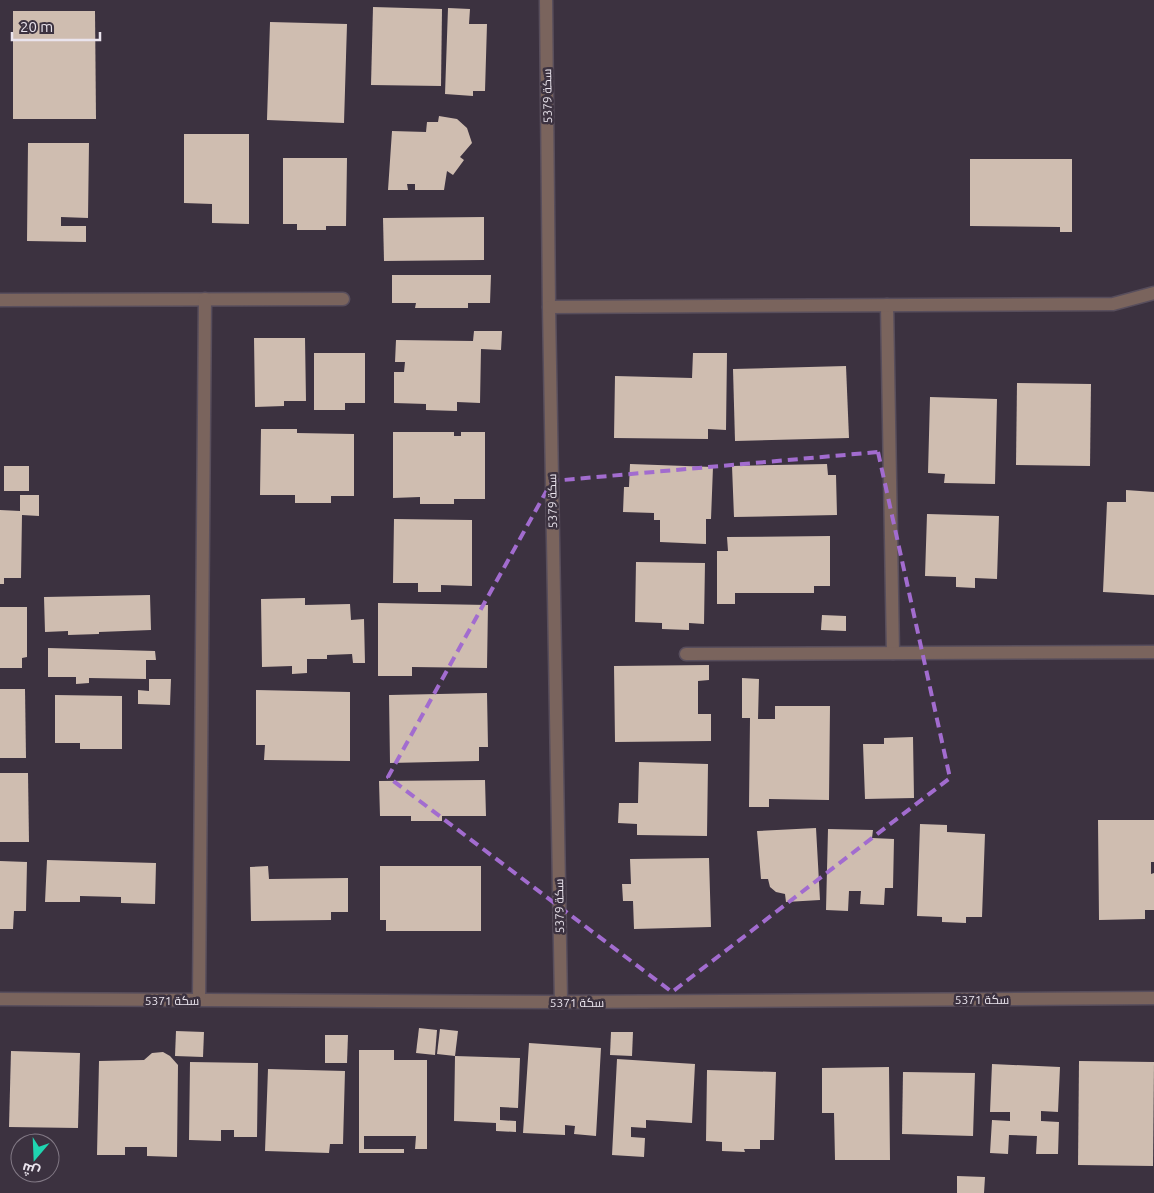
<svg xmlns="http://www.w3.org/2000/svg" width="1154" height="1193" font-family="Ubuntu,Cairo,sans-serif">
  <rect width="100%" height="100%" fill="#3c3240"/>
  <!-- building -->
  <g fill="#cfbdb0">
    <polygon points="373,7 442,9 441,86 371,85"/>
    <polygon points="448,8 470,9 469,24 487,24 485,91 473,91 473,96 445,94"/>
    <polygon points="13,11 95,11 96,119 13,119"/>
    <polygon points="270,22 347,24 344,123 267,120"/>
    <polygon points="439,116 457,119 467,128 472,143 460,157 464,160 453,175 447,171 444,190 415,190 415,184 407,184 408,190 388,190 392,131 426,132 427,122 438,122"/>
    <polygon points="184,134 249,134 249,224 212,223 212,204 184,203"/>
    <polygon points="28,143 89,143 88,218 61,217 61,226 86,226 86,242 27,241"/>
    <polygon points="283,158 347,158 346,226 326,226 326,230 297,230 297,224 283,224"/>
    <polygon points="970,159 1072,159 1072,232 1060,232 1060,227 970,226"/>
    <polygon points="484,217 484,260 384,261 383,218"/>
    <polygon points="392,275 491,275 490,303 468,303 468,308 415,308 416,303 392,303"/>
    <polygon points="474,331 502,331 501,350 481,349 480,403 457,402 457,411 426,410 426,404 394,403 394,372 404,372 405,362 395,362 396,340 473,341"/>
    <polygon points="254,338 305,338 306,401 284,401 284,406 255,407"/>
    <polygon points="314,353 365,353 365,403 345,403 345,410 314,410"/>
    <polygon points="693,353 727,353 726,430 708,429 708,439 614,438 615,376 692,378"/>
    <polygon points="846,366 849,438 735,441 733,369"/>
    <polygon points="1017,383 1091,384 1090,466 1016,465"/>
    <polygon points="930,397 997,399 995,484 944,483 945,474 928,473"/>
    <polygon points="261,429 297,429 297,433 354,434 354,496 331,496 331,503 295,503 295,495 260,495"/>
    <polygon points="393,432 454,432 454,436 461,436 461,432 485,432 485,499 454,499 454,504 420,504 420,497 393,498"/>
    <polygon points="630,464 713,467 711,519 706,519 706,544 660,542 660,520 654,520 654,513 623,512 624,487 629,487"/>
    <polygon points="827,464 828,475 836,475 837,515 734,517 732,466"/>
    <rect x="4" y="466" width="25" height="25"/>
    <polygon points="1126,490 1154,492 1154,595 1103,592 1107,502 1126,502"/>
    <polygon points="20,495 39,495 39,516 22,515 21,578 4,578 4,584 0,584 0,510 20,511"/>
    <polygon points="927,514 999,516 997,579 975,578 975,588 956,587 956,577 925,576"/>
    <polygon points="394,519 472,520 472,586 441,585 441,592 418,592 418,583 393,583"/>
    <polygon points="830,536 830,586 814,586 814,593 735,593 735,604 717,604 717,551 728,551 727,537"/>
    <polygon points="636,562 705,563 704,624 689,623 689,630 662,629 662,623 635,622"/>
    <polygon points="150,595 151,630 99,632 99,634 68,635 68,631 45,632 44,597"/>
    <polygon points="305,598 305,605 350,604 351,620 364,619 365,663 353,663 352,654 327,655 327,659 307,659 307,673 292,674 292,666 262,667 261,599"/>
    <polygon points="378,603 488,605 487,668 412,667 412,676 378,676"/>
    <polygon points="0,607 27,607 27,657 22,658 22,668 0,668"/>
    <polygon points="822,615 846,616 846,631 821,630"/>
    <polygon points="48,648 155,651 156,660 146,660 146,679 89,678 89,683 76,684 76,677 48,677"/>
    <polygon points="709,665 709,680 698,681 698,714 711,714 711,741 615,742 614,666"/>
    <polygon points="742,678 759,679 758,719 775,719 775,706 830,706 829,800 769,799 769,807 749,807 750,718 742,718"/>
    <polygon points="149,679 171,679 170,705 138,704 138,690 149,691"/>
    <polygon points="0,689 25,689 26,758 0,758"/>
    <polygon points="256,690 350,692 350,761 264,760 265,745 256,745"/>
    <polygon points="487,693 488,747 479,747 479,761 390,763 389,695"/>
    <polygon points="55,695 122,696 122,749 80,749 80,743 55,743"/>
    <polygon points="913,737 914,798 865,799 863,744 884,744 884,738"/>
    <polygon points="639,762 708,764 707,836 637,835 637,824 618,823 619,803 638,803"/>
    <polygon points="0,773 28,773 29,842 0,842"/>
    <polygon points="485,780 486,816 442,816 442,821 411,821 411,816 380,816 379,781"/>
    <polygon points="1098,820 1154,820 1154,862 1151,862 1151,874 1154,873 1154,910 1145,910 1145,919 1099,920"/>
    <polygon points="920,824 947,825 947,832 985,834 982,917 966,917 966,923 942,922 942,917 917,916"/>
    <polygon points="816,828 820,900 786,902 785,894 776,892 770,887 768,879 761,879 757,831"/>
    <polygon points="828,829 873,830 872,838 894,839 893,888 885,888 884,905 860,904 861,891 849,891 848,911 826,910"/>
    <polygon points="709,858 711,927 634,929 633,901 623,901 622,884 631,884 630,859"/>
    <polygon points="47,860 156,863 155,904 121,903 121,897 80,896 80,902 45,902"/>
    <polygon points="0,861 27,862 26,911 14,911 13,929 0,929"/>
    <polygon points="268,866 269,879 348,878 348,912 331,912 331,920 251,921 250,867"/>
    <polygon points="380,866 481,866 481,931 386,931 386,920 380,920"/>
    <polygon points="419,1028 437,1030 435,1055 416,1053"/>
    <polygon points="440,1029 458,1031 455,1056 437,1054"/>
    <polygon points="176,1031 204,1032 203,1057 175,1056"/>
    <polygon points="611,1032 633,1032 632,1056 610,1055"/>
    <polygon points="325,1035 348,1035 347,1063 325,1063"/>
    <polygon points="529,1043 601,1048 596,1136 574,1134 575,1126 565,1125 565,1135 523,1133"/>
    <polygon points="359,1050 394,1050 394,1060 427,1060 427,1149 415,1149 416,1136 364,1136 364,1149 404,1149 404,1153 359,1153"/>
    <polygon points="11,1051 80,1053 78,1128 9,1127"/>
    <polygon points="163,1052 170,1056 178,1065 177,1157 147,1156 147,1147 125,1147 125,1155 97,1155 99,1061 144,1060 152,1053"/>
    <polygon points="455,1056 520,1058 518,1108 500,1107 500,1120 516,1121 516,1132 496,1131 496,1123 454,1121"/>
    <polygon points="617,1059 695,1064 692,1123 646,1120 646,1128 631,1127 631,1137 645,1138 644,1157 612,1155"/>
    <polygon points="1079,1061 1154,1062 1153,1166 1078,1165"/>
    <polygon points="190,1062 258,1063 257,1137 234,1137 234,1130 221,1130 221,1141 189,1140"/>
    <polygon points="992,1064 1060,1067 1058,1112 1041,1111 1041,1121 1059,1122 1058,1154 1036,1154 1037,1136 1009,1135 1008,1154 990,1153 992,1120 1010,1121 1010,1112 990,1112"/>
    <polygon points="889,1067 890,1160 835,1160 834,1113 822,1113 822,1068"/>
    <polygon points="268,1069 345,1071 343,1144 330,1144 329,1153 265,1151"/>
    <polygon points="707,1070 776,1072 774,1140 760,1140 760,1149 744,1149 745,1152 722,1151 722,1142 706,1141"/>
    <polygon points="903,1072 975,1073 973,1136 902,1134"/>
    <polygon points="957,1176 985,1177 984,1193 957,1193"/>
  </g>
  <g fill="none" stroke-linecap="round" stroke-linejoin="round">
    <!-- minor casing -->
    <g stroke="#584e5c" stroke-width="15">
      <g id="minor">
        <polyline points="546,0 549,307 561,1002"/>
        <polyline points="0,300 343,299"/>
        <polyline points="887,305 893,653"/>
        <polyline points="549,307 1113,304 1154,293"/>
        <polyline points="686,654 1154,652"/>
        <polyline points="0,999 561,1002 1154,998"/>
        <polyline points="199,1000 205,299"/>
      </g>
    </g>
    <!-- minor -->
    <use href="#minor" stroke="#7a645d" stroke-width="12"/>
  </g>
  <!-- marked area -->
  <path fill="none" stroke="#a26ccf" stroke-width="4" stroke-dasharray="10 6" stroke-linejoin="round" d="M 878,452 L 950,778 L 672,992 L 388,777 L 552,481 Z"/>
  <g text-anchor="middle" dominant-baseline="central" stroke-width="5" stroke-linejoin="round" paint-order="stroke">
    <!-- street labels -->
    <g font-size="12" fill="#eae4ed" stroke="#3c3240">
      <text transform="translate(547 96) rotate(-91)">سكة 5379</text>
      <text transform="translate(552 501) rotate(-91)">سكة 5379</text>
      <text transform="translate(559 906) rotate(-91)">سكة 5379</text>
      <text x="982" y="999">سكة 5371</text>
      <text x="172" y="1000">سكة 5371</text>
      <text x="577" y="1002">سكة 5371</text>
    </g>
  </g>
  <!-- north arrow -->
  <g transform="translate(35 1158) rotate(199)"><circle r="24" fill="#3c3240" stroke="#827985"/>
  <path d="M0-4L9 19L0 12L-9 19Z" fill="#1fd5b0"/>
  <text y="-8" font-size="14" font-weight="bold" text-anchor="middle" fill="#eae4ed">ش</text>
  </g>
  <!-- scale -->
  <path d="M12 32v8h88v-8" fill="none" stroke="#eae4ed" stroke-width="2.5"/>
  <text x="20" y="32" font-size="15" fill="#eae4ed" stroke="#3c3240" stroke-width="4" paint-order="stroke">20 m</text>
</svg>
